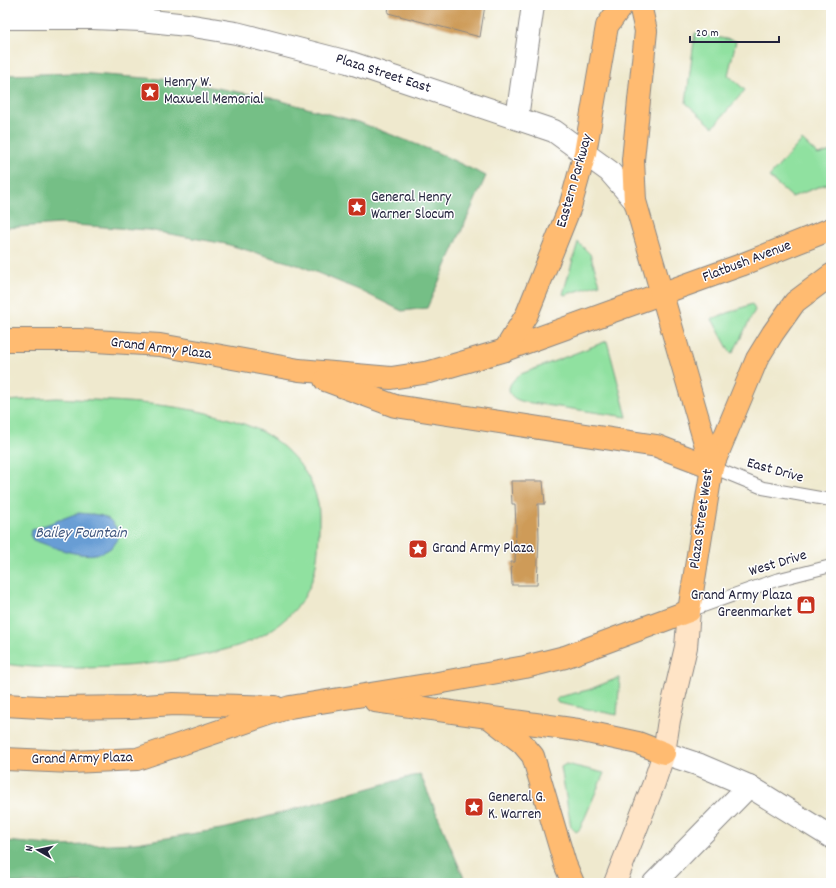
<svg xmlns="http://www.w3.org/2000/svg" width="836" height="888" font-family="Dekko,sans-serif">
  <rect width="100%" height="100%" fill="#fff"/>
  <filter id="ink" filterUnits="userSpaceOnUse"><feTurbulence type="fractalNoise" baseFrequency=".025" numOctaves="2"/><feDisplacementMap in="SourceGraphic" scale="8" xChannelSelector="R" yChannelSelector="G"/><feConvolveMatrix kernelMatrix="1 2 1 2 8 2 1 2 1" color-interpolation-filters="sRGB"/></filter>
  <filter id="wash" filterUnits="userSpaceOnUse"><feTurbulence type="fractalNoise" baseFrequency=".012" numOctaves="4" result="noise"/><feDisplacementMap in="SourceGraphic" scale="16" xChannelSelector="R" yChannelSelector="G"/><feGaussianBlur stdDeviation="0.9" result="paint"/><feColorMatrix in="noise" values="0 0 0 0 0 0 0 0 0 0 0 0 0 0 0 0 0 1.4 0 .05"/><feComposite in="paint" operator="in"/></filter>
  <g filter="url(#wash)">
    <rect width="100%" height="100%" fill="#efe9ce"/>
    <!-- green -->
    <g fill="#90e1a0" stroke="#59826e">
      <polygon points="695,33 736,41 728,75 745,90 713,127 686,103"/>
      <polygon points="802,140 818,155 831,151 831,182 792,197 769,177"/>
      <polygon points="578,242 590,254 600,284 564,295 563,294"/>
      <polygon points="752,304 755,310 733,353 730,352 712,319"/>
      <path d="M 607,341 L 627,417 L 525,402 C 505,398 504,385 521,374 Z"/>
      <path d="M 57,398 C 122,402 195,402 256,429 C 287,443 319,479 319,515 C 319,547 319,581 297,607 C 285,621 268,634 251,641 C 190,666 71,674 5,664 L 5,401 Z"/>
      <polygon points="618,678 620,678 617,715 558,703 556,700 559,697 588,690"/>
      <polygon points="566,764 604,773 580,829 576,832 571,827 561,767"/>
    </g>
    <!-- forest -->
    <g fill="#74bf86" stroke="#4b7060">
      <polygon points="77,73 173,80 271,98 361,123 436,152 486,176 427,308 402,311 359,290 301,266 226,244 148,230 60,224 5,228 5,75"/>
      <polygon points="420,774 466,883 5,883 5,841 60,846 136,843 227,828"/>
    </g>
    <!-- water -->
    <path fill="#689dd4" stroke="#456088" d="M 78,513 C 99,515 111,513 119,534 C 118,537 116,543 114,545 C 93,566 55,547 33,540 L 30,535 L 32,530 Z"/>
    <g id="blocks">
      <!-- building -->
      <g fill="#ce9b59">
        <polygon points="389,5 485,5 480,37 388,13"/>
        <polygon points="511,481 543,481 545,504 538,504 539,538 537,585 512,585 511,562 515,562 516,528 515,504 512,504"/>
      </g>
    </g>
  </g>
  <g filter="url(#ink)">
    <use href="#blocks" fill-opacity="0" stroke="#888684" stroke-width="1"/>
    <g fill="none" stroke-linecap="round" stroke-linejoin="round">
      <!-- service casing -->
      <g stroke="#888684" stroke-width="14">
        <g id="service">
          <polyline points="712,467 763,488 831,500"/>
          <polyline points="689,611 776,580 831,566"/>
        </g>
      </g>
      <!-- minor casing -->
      <g stroke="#888684" stroke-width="24">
        <g id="minor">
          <polyline points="5,18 92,18 142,20 187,25 236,33 348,62 554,131 609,171 635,201"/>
          <polyline points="517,118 533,5"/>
        </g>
      </g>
      <!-- tertiary casing -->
      <g stroke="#888684" stroke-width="24">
        <g id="tertiary">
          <polyline points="664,753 700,765 749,786 831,837"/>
          <polyline points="654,883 749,786"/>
        </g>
      </g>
      <!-- secondary casing -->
      <g stroke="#888684" stroke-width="24">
        <polyline id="secondary" points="615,883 654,783 664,753 669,720 686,647 689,611"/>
      </g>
      <!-- primary casing -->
      <g stroke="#888684" stroke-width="24">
        <g id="primary">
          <polyline points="5,340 79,340 160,345 299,370 391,378 430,372 505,350 741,265 831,229"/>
          <polyline points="505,350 527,314 570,207 585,153 607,26 622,5"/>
          <polyline points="325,380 395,406 657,446 712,467"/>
          <polyline points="712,467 757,359 773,333 795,302 831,275"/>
          <polyline points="375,701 578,730 638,743 664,753"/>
          <polyline points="5,705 57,708 131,707 173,704 275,707"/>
          <polyline points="490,718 522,743 533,756 565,864 573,883"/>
          <polyline points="5,759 71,762 137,759 290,707 432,684 525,667 565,657 689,611 712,467 635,201 633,160 646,31 640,5"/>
        </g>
      </g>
      <!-- service -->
      <use href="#service" stroke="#fff" stroke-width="12"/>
      <!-- minor -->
      <use href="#minor" stroke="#fff" stroke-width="22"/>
      <!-- tertiary -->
      <use href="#tertiary" stroke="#fff" stroke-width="22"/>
      <!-- secondary -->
      <use href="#secondary" stroke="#ffe4c6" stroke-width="22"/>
      <!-- primary -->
      <use href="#primary" stroke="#ffbb71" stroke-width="22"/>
    </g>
  </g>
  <!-- icons -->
  <defs>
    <g id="sight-square" transform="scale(1)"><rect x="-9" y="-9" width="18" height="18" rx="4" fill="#c8321e" stroke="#fff"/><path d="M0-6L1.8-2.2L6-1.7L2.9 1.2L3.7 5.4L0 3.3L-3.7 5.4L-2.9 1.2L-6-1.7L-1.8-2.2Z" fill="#fff"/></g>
    <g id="shop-square" transform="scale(1)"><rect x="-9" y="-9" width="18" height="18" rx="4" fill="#c8321e" stroke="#fff"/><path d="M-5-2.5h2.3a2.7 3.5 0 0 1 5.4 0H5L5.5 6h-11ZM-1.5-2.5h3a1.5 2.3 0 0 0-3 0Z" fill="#fff"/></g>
  </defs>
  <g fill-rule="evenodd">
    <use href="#sight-square" x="150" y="92"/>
    <use href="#sight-square" x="357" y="207"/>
    <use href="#sight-square" x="418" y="549"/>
    <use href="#shop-square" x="806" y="605"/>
    <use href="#sight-square" x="474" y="807"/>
  </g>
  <g text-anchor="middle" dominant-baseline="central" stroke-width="3" stroke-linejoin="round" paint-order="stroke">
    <!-- street labels -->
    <g font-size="15" fill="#22223b" stroke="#fff">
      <text transform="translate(383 74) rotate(18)">Plaza Street East</text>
      <text transform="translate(575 181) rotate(-74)">Eastern Parkway</text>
      <text transform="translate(747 262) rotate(-21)">Flatbush Avenue</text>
      <text transform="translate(161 349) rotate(7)">Grand Army Plaza</text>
      <text transform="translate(775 471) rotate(16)">East Drive</text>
      <text transform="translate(702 519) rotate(-82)">Plaza Street West</text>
      <text transform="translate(778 564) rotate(-17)">West Drive</text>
      <text transform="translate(82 759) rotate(-1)">Grand Army Plaza</text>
    </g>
    <!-- poi labels -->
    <g font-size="15" fill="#22223b" stroke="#fff" text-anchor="start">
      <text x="164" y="83">Henry W.<tspan x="164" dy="17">Maxwell Memorial</tspan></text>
      <text x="371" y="198">General Henry<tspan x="371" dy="17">Warner Slocum</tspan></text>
      <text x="432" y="549">Grand Army Plaza</text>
      <text x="792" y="596" text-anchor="end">Grand Army Plaza<tspan x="792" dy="17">Greenmarket</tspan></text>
      <text x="488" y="798">General G.<tspan x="488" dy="17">K. Warren</tspan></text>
    </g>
    <!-- water labels -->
    <g font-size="16" font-style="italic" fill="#425980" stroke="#fff">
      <text x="81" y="533">Bailey Fountain</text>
    </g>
  </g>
  <!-- margin -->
  <rect width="836" height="888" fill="none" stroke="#fff" stroke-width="20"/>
  <!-- north arrow -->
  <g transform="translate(38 850) rotate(279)" stroke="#ffffff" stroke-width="3" paint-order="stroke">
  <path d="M0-3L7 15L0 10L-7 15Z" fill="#22223b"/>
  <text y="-6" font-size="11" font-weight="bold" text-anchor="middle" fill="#22223b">N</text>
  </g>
  <!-- scale -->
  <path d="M690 36v6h89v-6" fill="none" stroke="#22223b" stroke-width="2"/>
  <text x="696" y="36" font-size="12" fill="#22223b" stroke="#ffffff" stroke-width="3" paint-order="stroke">20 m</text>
</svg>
